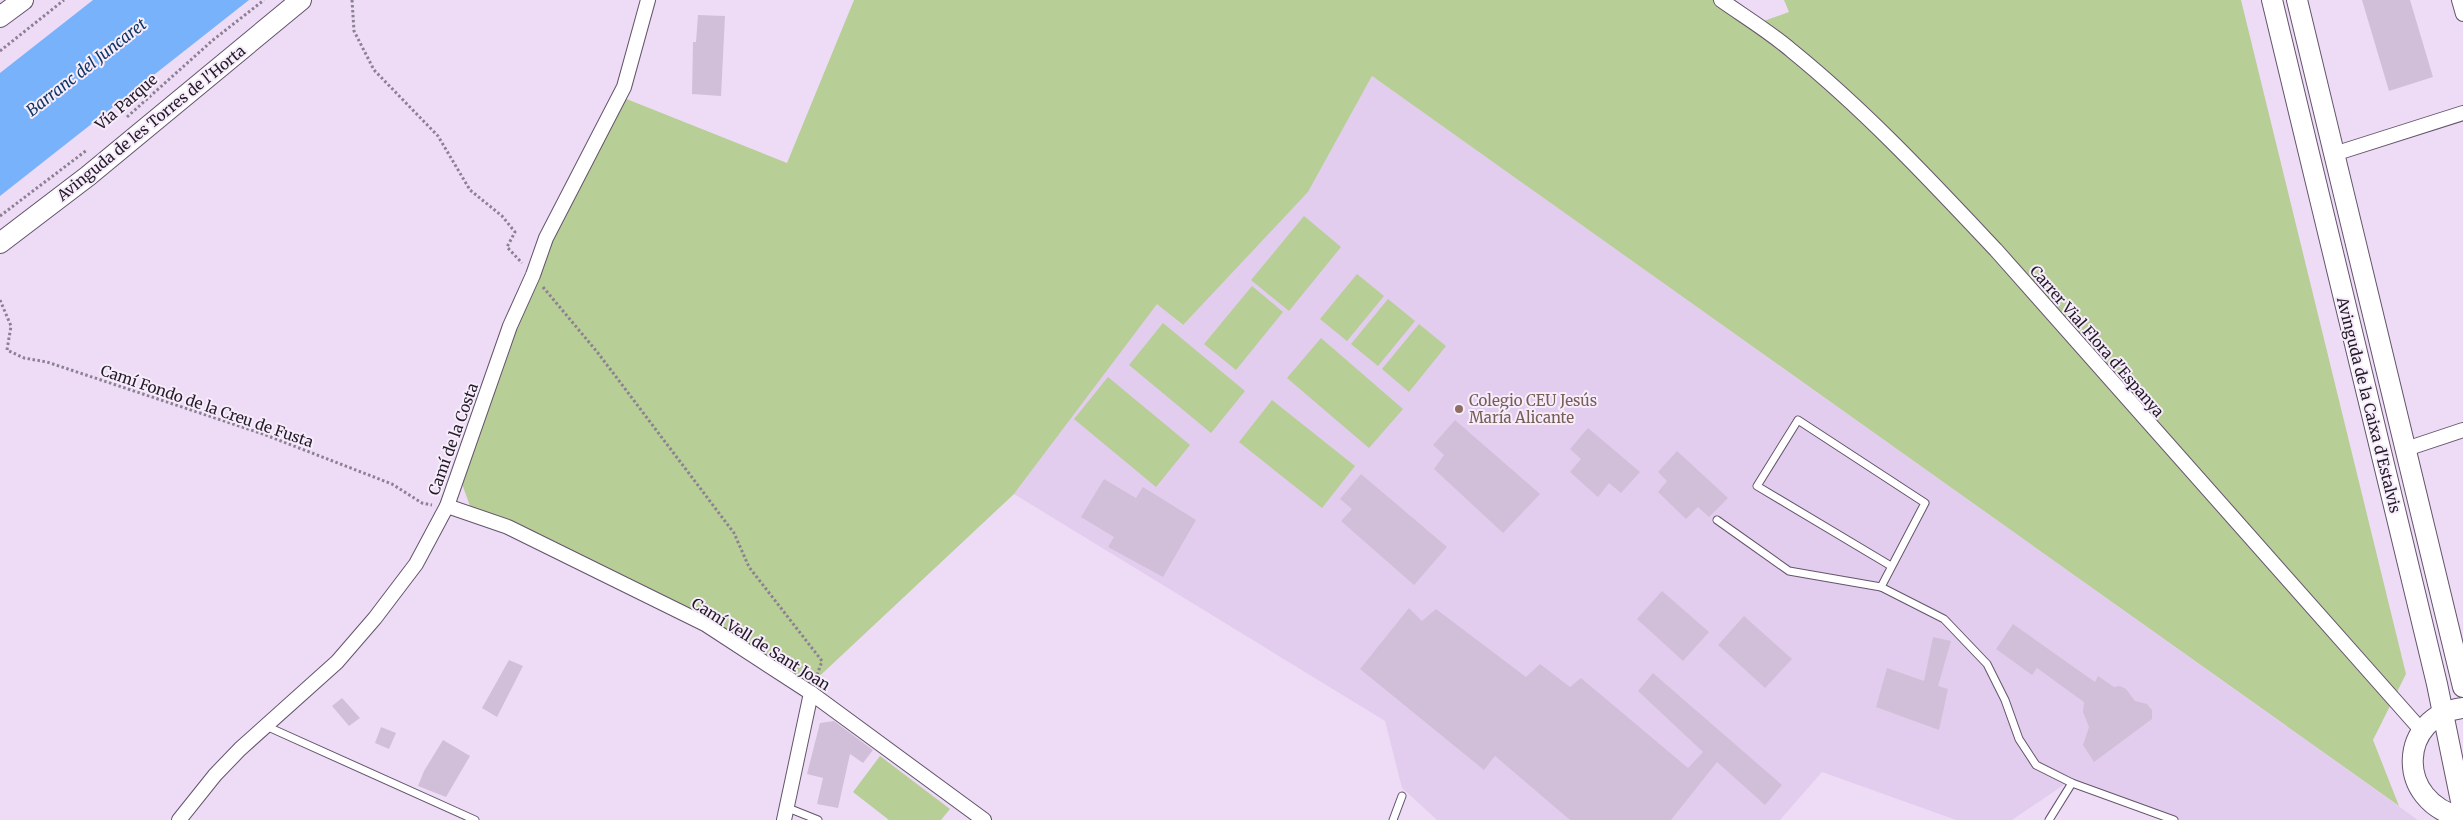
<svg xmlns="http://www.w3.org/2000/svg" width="2463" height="820" font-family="Merriweather,serif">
  <rect width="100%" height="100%" fill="#eedcf7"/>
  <!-- built -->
  <polygon fill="#e3cdee" points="1372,76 2418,820 2166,820 2068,782 2012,820 1956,820 1822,772 1780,820 1437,820 1402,788 1385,721 1014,494 1157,303 1182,325 1308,192"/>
  <!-- green -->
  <g fill="#b7ce96">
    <polygon points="854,0 1731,0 1755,24 1789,12 1784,0 2241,0 2406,674 2373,740 2399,806 1372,76 1308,192 1183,325 1157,304 1014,494 810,685 696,613 513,521 470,506 462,484 533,275 619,96 787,163"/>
    <polygon points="1304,216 1341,247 1289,311 1251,280"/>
    <polygon points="1357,274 1384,296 1347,341 1320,319"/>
    <polygon points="1252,286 1283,312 1236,370 1204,344"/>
    <polygon points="1388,299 1415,321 1378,366 1351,344"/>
    <polygon points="1163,323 1245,391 1211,433 1129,365"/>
    <polygon points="1419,324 1446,346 1409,392 1382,369"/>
    <polygon points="1321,338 1403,409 1369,448 1287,378"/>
    <polygon points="1108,377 1190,445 1156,487 1074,419"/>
    <polygon points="1272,400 1355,466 1322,508 1239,442"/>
    <polygon points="880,756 950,809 941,820 889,820 853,792"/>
  </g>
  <!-- water -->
  <polygon fill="#77b2fb" points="93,0 249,0 0,196 0,73"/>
  <!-- building -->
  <g fill="#d1bfd9">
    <polygon points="2362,0 2410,0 2433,77 2389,91"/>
    <polygon points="698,15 725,16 721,96 692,94 693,42 696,42"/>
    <polygon points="1455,420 1540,494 1503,533 1434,469 1444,455 1433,445"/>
    <polygon points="1588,428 1640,472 1621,493 1609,483 1598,497 1570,472 1581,459 1570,449"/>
    <polygon points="1677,451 1728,498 1709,517 1698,507 1686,519 1658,492 1667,481 1658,472"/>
    <polygon points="1361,474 1447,547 1414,585 1341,521 1352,509 1340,499"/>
    <polygon points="1104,479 1136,498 1143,487 1196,520 1163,577 1108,547 1114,537 1081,517"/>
    <polygon points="1662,591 1709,632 1683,661 1637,619"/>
    <polygon points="1409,608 1422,621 1436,609 1526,677 1540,664 1570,687 1581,678 1688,768 1703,752 1638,691 1653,673 1782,785 1765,805 1717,762 1671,820 1570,820 1495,756 1484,770 1360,669"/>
    <polygon points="1744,616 1792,659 1765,688 1718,645"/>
    <polygon points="2013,624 2095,682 2098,676 2114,687 2120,686 2126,689 2135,701 2147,704 2152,710 2152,719 2094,762 2083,745 2089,727 2083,712 2084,702 2037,668 2032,675 1996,649"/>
    <polygon points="1933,637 1951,641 1938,686 1948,689 1939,730 1876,707 1887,668 1924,681"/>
    <polygon points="509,660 523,666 497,717 482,708"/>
    <polygon points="342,698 360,718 349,726 332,706"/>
    <polygon points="834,721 873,750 863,763 850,754 838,808 817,804 823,778 807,774 820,723"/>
    <polygon points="381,727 396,733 389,749 375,743"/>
    <polygon points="443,740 470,756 446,797 418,786 424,771"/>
  </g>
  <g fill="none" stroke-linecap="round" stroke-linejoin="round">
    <!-- service casing -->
    <g stroke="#63546b" stroke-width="9">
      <g id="service">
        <polyline points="1717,520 1789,571 1881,587 1944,619 1987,664 2005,700 2019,739 2036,765 2072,783 2174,820"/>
        <polyline points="1881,587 1925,503 1798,420 1757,486 1891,566"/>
        <polyline points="266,726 475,820"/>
        <polyline points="788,808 818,820"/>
        <polyline points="1393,820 1402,796"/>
        <polyline points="2049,820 2072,783"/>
      </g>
    </g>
    <!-- minor casing -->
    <g stroke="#63546b" stroke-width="16">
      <g id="minor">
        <path d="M 1721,0 C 1745,17 1770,32 1792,51 C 1866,111 1931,181 1996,250 L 2422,731"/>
        <polyline points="2459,0 2463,14"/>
        <polyline points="2334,154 2463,113"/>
        <polyline points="2406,449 2463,430"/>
        <polyline points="447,506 508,527 705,624 811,693 984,820"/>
        <polyline points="179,820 215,775 240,749 337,662 375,618 416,564 447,506 510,326 533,275 546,238 624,87 648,0"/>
        <polyline points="784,820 811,693"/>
      </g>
    </g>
    <!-- secondary casing -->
    <g stroke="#63546b" stroke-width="22">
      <g id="secondary">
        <polyline points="2272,0 2437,684 2463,811"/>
        <polyline points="2297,0 2463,687"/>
        <polyline points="0,17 23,0"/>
        <polyline points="0,243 88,176 301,0"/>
        <path d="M 2463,708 C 2399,715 2393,802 2463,818"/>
      </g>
    </g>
    <!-- path -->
    <g stroke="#8d8093" stroke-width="3" stroke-dasharray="2.5 2.5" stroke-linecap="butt">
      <polyline points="352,0 354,31 374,70 438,136 470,190 502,216 515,232 507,247 522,263"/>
      <polyline points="0,51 64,0"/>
      <polyline points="127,117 213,40 264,0"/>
      <polyline points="0,216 87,150"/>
      <polyline points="543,287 598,353 734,533 749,567 822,661 816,678"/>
      <polyline points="0,300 11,326 7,350 24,358 47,362 263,434 392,484 422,503 432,505"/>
    </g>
    <!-- service -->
    <use href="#service" stroke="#fff" stroke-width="7"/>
    <!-- minor -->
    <use href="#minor" stroke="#fff" stroke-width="14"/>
    <!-- secondary -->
    <use href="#secondary" stroke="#fff" stroke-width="20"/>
  </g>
  <!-- markers -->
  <circle fill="#8d6e63" stroke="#f7ecfc" stroke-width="2" cx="1459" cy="409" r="5"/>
  <g text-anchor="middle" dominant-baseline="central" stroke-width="4" stroke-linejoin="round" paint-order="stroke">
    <!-- street labels -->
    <g font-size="15" fill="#221b25" stroke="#f7ecfc">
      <text transform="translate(126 102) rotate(-41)">Vía Parque</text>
      <text transform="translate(151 123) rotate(-39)">Avinguda de les Torres de l'Horta</text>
      <text transform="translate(2097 341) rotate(49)">Carrer Vial Flora d'Espanya</text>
      <text transform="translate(2369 405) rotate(76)">Avinguda de la Caixa d'Estalvis</text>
      <text transform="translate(207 406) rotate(19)">Camí Fondo de la Creu de Fusta</text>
      <text transform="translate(453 439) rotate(-70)">Camí de la Costa</text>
      <text transform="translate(761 644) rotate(32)">Camí Vell de Sant Joan</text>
    </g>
    <!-- education labels -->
    <g font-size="15" fill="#785e54" stroke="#f7ecfc" text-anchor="start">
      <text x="1469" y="400">Colegio CEU Jesús<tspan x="1469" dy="17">María Alicante</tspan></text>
    </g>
    <!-- water labels -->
    <g font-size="16" font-style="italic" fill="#0f3765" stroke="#f7ecfc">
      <text transform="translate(86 67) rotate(-38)">Barranc del Juncaret</text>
    </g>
  </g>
</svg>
